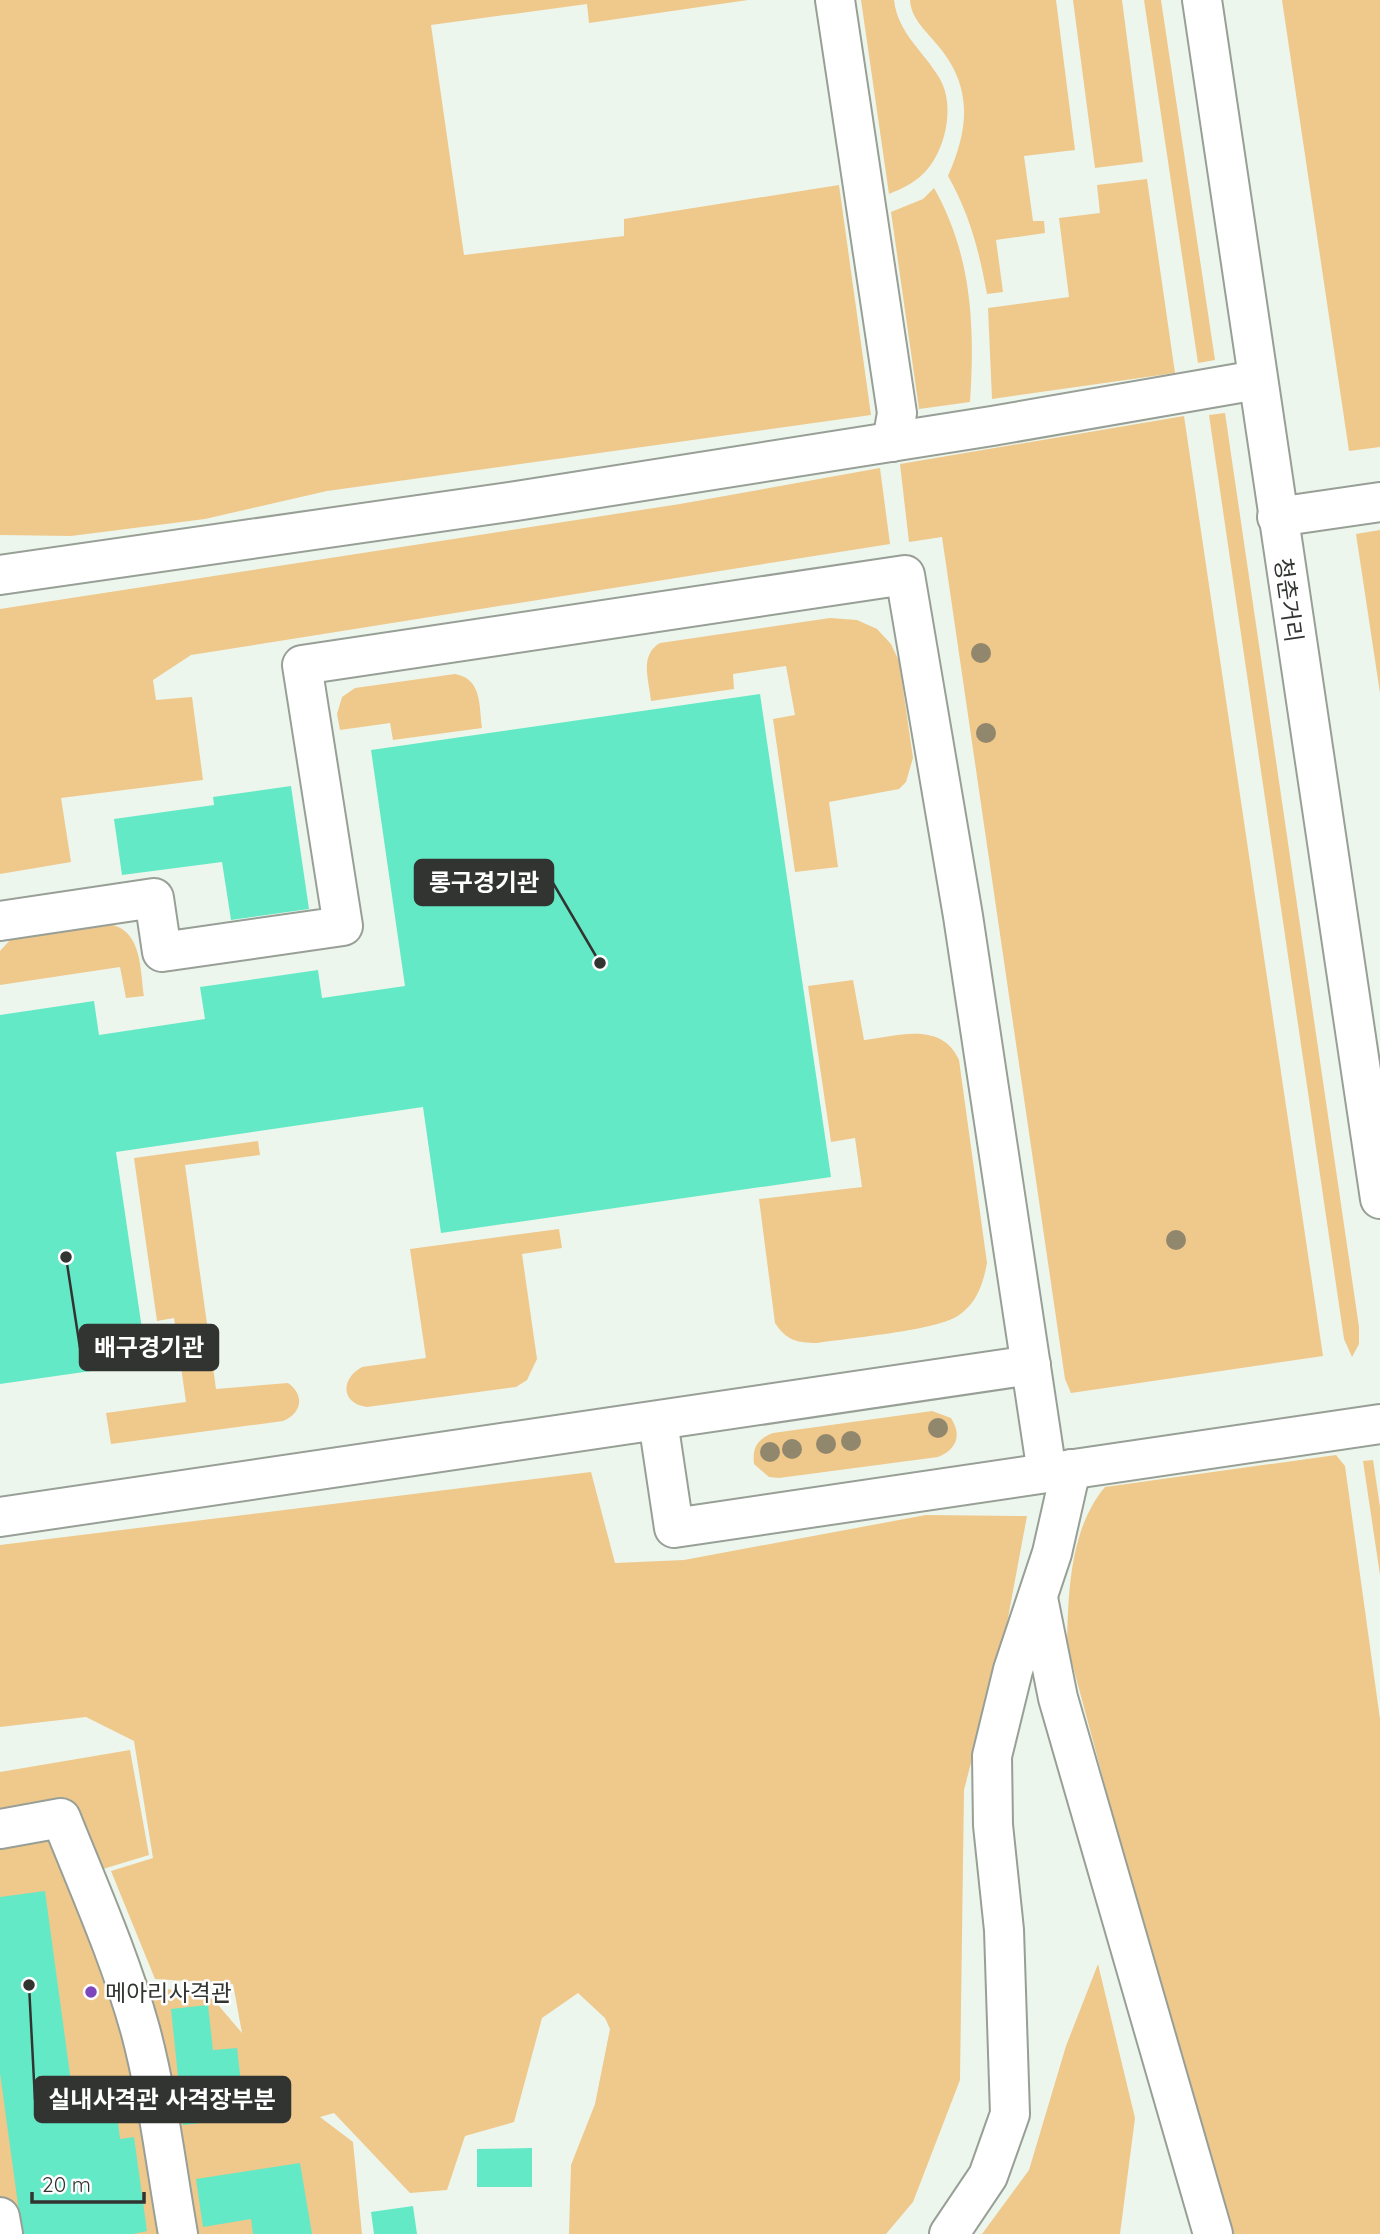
<svg xmlns="http://www.w3.org/2000/svg" width="1380" height="2234" font-family="Quicksand,'Noto Sans KR',sans-serif">
  <rect width="100%" height="100%" fill="#edf6ec"/>
  <!-- green -->
  <g fill="#efc88c">
    <polygon points="0,0 748,0 589,23 587,4 431,25 464,255 624,236 624,219 839,185 871,415 327,491 205,519 71,536 0,535"/>
    <path d="M 861,0 L 894,0 C 898,34 923,50 940,79 C 956,107 945,154 922,175 C 912,184 901,189 889,194 Z"/>
    <path d="M 910,0 L 1056,0 L 1075,150 L 1024,156 L 1033,221 L 1044,221 L 1045,233 L 996,240 L 1003,292 L 987,294 C 979,251 970,215 948,176 C 970,126 973,84 934,41 C 923,28 911,17 910,0 Z"/>
    <polygon points="1073,0 1122,0 1143,162 1095,168"/>
    <polygon points="1144,0 1161,0 1215,360 1198,363"/>
    <polygon points="1282,0 1380,0 1380,447 1349,451"/>
    <polygon points="1147,179 1175,373 992,399 988,308 1069,297 1059,218 1100,213 1097,185"/>
    <path d="M 934,188 C 972,255 975,326 970,402 L 919,409 L 891,212 L 923,199 Z"/>
    <polygon points="1225,413 1359,1327 1359,1344 1352,1357 1344,1339 1209,415"/>
    <polygon points="1184,416 1323,1356 1071,1393 1065,1379 942,537 909,542 900,464"/>
    <polygon points="880,468 890,544 191,655 153,680 156,700 192,697 203,780 61,798 71,862 0,874 0,609 680,504"/>
    <polygon points="1380,530 1380,693 1356,534"/>
    <path d="M 830,618 L 857,620 L 877,629 L 891,644 L 899,661 L 913,758 L 906,782 L 899,789 L 829,802 L 838,867 L 795,872 L 773,719 L 795,715 L 786,666 L 733,674 L 734,689 L 651,701 C 649,680 639,655 660,643 Z"/>
    <path d="M 455,674 C 482,679 479,705 482,728 L 393,740 L 390,723 L 340,730 L 337,714 L 342,697 L 355,688 Z"/>
    <path d="M 106,924 C 142,927 140,968 144,996 L 126,998 L 120,967 L 0,985 L 0,951 L 11,939 Z"/>
    <path d="M 853,980 L 864,1040 C 899,1036 941,1021 959,1060 L 987,1263 C 983,1285 976,1305 956,1317 C 931,1331 849,1338 817,1343 C 797,1343 786,1340 775,1323 L 759,1199 L 862,1187 L 855,1138 L 831,1142 L 808,986 Z"/>
    <path d="M 258,1141 L 260,1155 L 185,1165 L 216,1389 L 288,1383 C 305,1395 302,1413 283,1421 L 111,1444 L 106,1413 L 186,1402 L 174,1318 L 157,1321 L 134,1158 Z"/>
    <path d="M 559,1229 L 562,1248 L 522,1254 L 537,1359 L 527,1380 L 516,1387 L 367,1407 C 341,1404 340,1379 362,1367 L 426,1358 L 410,1249 Z"/>
    <path d="M 932,1411 L 951,1418 C 962,1435 957,1449 938,1457 L 779,1478 L 769,1477 L 754,1464 C 752,1448 757,1439 773,1433 Z"/>
    <path d="M 1336,1455 L 1345,1466 L 1380,1719 L 1380,2234 L 1234,2234 L 1152,1961 L 1067,1644 C 1068,1593 1070,1528 1105,1487 Z"/>
    <polygon points="1373,1460 1380,1507 1380,1575 1363,1461"/>
    <polygon points="591,1472 615,1563 684,1560 926,1515 1027,1516 1007,1623 964,1790 960,2080 913,2202 886,2234 569,2234 571,2165 595,2104 610,2029 605,2018 578,1993 542,2018 514,2122 465,2136 447,2190 410,2193 334,2113 320,2117 353,2142 362,2234 0,2234 0,1772 130,1750 149,1855 103,1869 149,1985 213,1999 242,2033 233,1984 155,1979 111,1871 153,1858 134,1741 86,1717 0,1727 0,1545"/>
    <polygon points="1098,1964 1135,2118 1120,2234 982,2234 1029,2170 1066,2046"/>
  </g>
  <!-- building -->
  <g fill="#64e9c7">
    <polygon points="760,694 831,1177 441,1233 423,1107 116,1152 147,1363 0,1384 0,1015 94,1001 99,1035 205,1019 200,987 318,970 322,998 405,986 371,750"/>
    <polygon points="291,786 309,909 231,920 222,862 122,875 114,819 214,805 213,797"/>
    <polygon points="45,1891 75,2111 116,2105 120,2139 134,2137 147,2231 133,2234 22,2234 0,2073 0,1897"/>
    <polygon points="208,2005 213,2050 237,2048 245,2118 183,2125 171,2009"/>
    <polygon points="532,2148 532,2187 477,2187 477,2149"/>
    <polygon points="300,2163 312,2234 253,2234 251,2219 203,2227 196,2179"/>
    <polygon points="413,2206 417,2234 374,2234 371,2212"/>
  </g>
  <g fill="none" stroke-linecap="round" stroke-linejoin="round">
    <!-- minor casing -->
    <g stroke="#989f96" stroke-width="42">
      <g id="minor">
        <polyline points="835,0 897,413 892,442"/>
        <polyline points="1277,517 1380,502"/>
        <polyline points="0,575 516,501 992,426 1257,380"/>
        <polyline points="0,921 154,898 162,952 343,926 302,665 905,575 963,916 1047,1473 1380,1424"/>
        <polyline points="658,1421 674,1528 1047,1473"/>
        <polyline points="0,1517 1031,1365"/>
        <polyline points="1038,1598 1058,1698 1213,2234"/>
        <path d="M 0,1829 L 61,1818 C 89,1888 120,1957 140,2029 C 158,2096 166,2166 178,2234"/>
        <polyline points="0,2217 3,2234"/>
        <polyline points="949,2234 988,2176 1010,2114 1004,1930 993,1825 992,1756 1013,1670 1052,1553 1071,1469"/>
      </g>
    </g>
    <!-- major casing -->
    <g stroke="#989f96" stroke-width="42">
      <polyline id="major" points="1202,0 1380,1199"/>
    </g>
    <!-- minor -->
    <use href="#minor" stroke="#fff" stroke-width="38"/>
    <!-- major -->
    <use href="#major" stroke="#fff" stroke-width="38"/>
  </g>
  <!-- trees -->
  <g fill="#90876c">
    <circle cx="981" cy="653" r="10"/>
    <circle cx="986" cy="733" r="10"/>
    <circle cx="1176" cy="1240" r="10"/>
    <circle cx="938" cy="1428" r="10"/>
    <circle cx="851" cy="1441" r="10"/>
    <circle cx="826" cy="1444" r="10"/>
    <circle cx="792" cy="1449" r="10"/>
    <circle cx="770" cy="1452" r="10"/>
  </g>
  <!-- markers -->
  <circle fill="#7c46bd" stroke="#fff" stroke-width="2.5" cx="91" cy="1992" r="7"/>
  <g text-anchor="middle" dominant-baseline="central" stroke-width="5" stroke-linejoin="round" paint-order="stroke">
    <!-- street labels -->
    <g font-size="23" fill="#313431" stroke="#fff">
      <text transform="translate(1289 600) rotate(82)">청춘거리</text>
    </g>
    <!-- poi labels -->
    <g font-size="23" fill="#313431" stroke="#fff" text-anchor="start">
      <text x="105" y="1992">메아리사격관</text>
    </g>
  </g>
  <!-- callouts -->
  <path fill="none" stroke="#313431" stroke-width="2.5" d="M600 963L553 883M66 1257L80 1348M29 1985L35 2100"/>
  <g fill="#313431" stroke="#fff" stroke-width="2.5">
    <circle cx="600" cy="963" r="7"/>
    <circle cx="66" cy="1257" r="7"/>
    <circle cx="29" cy="1985" r="7"/>
  </g>
  <g fill="#313431" stroke="#313431" stroke-width="2.5">
    <rect x="415" y="860" width="138" height="45" rx="7"/>
    <rect x="80" y="1325" width="138" height="45" rx="7"/>
    <rect x="35" y="2077" width="255" height="45" rx="7"/>
  </g>
  <g font-size="24" text-anchor="middle" font-weight="bold" fill="#fff">
    <text x="484" y="891">롱구경기관</text>
    <text x="149" y="1356">배구경기관</text>
    <text x="162" y="2108">실내사격관 사격장부분</text>
  </g>
  <!-- scale -->
  <path d="M32 2192v10h112v-10" fill="none" stroke="#313431" stroke-width="3.5"/>
  <text x="42" y="2192" font-size="21" fill="#313431" stroke="#ffffff" stroke-width="5" paint-order="stroke">20 m</text>
</svg>
